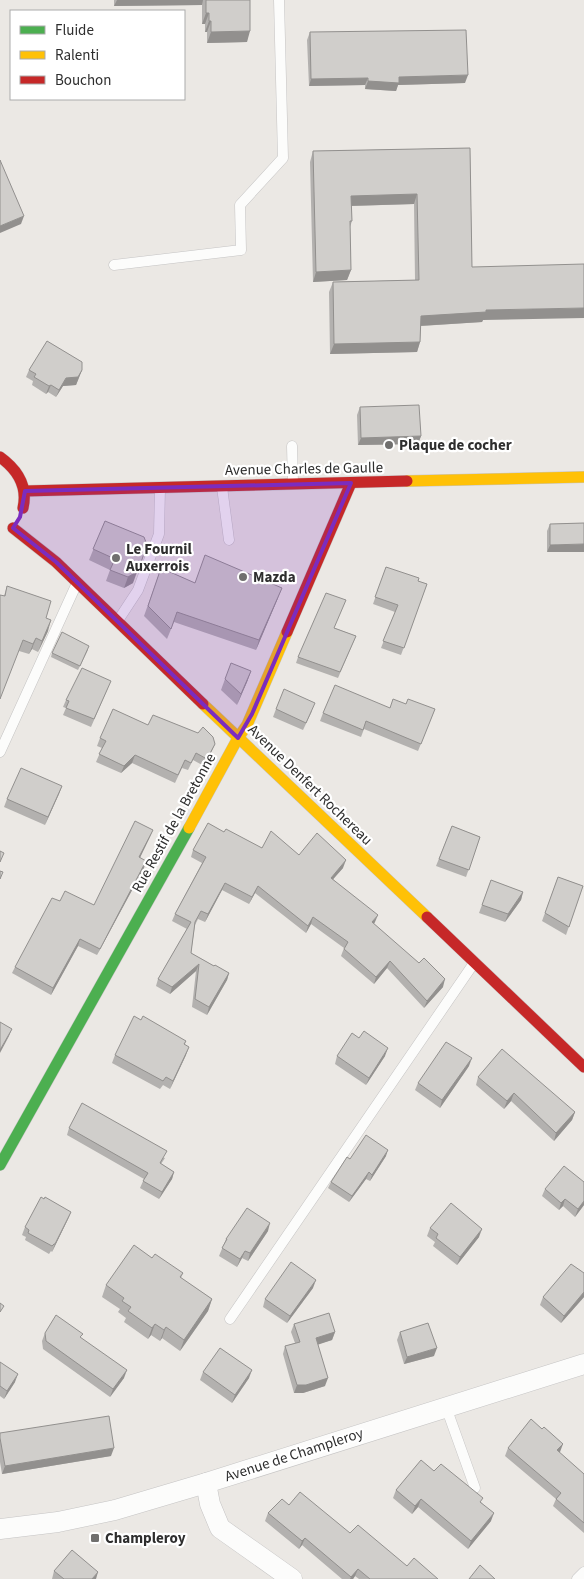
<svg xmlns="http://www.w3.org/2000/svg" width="584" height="1579" font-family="'Source Sans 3',sans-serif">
  <rect width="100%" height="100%" fill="#ebe8e4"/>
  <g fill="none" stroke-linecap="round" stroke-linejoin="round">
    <!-- lane casing -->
    <g stroke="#c5c4c4" stroke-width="11">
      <g id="lane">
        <polyline points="114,265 241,250 240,205 283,158 279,0"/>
        <polyline points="292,446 293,483"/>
        <polyline points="222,487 229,540"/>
        <polyline points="119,619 138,590 159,534 160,488"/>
        <polyline points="0,752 77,583"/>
        <polyline points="230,1319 474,963"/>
        <polyline points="446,1407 475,1488"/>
        <polyline points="577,1579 584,1572"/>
      </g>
    </g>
    <!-- street casing -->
    <g stroke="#c5c4c4" stroke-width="21">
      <g id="street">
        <polyline points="206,1483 210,1504 220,1528 292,1579"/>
        <polyline points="0,1529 58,1522 115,1510 206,1483 584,1364"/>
      </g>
    </g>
    <!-- fast casing -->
    <g stroke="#c5c4c4" stroke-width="12">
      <polyline id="fast" points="0,1165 189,828"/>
    </g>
    <!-- slow casing -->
    <g stroke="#c5c4c4" stroke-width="12">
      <g id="slow">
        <polyline points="407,481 584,477"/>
        <polyline points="203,704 427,917"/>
        <polyline points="189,828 238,738 247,725 287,632"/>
      </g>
    </g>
    <!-- jam casing -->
    <g stroke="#c5c4c4" stroke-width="12">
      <g id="jam">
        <path d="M 0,457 C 18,470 28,486 23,508"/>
        <polyline points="25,491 407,481"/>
        <polyline points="13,528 56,562 203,704"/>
        <polyline points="287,632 351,483"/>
        <polyline points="427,917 584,1067"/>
      </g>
    </g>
    <!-- lane -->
    <use href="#lane" stroke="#fcfcfb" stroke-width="10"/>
    <!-- street -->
    <use href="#street" stroke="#fcfcfb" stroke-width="20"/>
    <!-- fast -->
    <use href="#fast" stroke="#4caf50" stroke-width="11"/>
    <!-- slow -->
    <use href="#slow" stroke="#ffc107" stroke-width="11"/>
    <!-- jam -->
    <use href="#jam" stroke="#c62828" stroke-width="11"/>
  </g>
  <!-- wall -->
  <g fill="#b3b1af">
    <polygon points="114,0 250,0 247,42 207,43 207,32 205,32 205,24 202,24 202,5 114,6"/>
    <polygon points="310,32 465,83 398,85 396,91 365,89 365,85 309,86 307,40"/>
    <polygon points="470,148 472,267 483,320 482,322 421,326 420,342 417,352 330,354 329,292 333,282 415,280 414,204 351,206 352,221 350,227 351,270 347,280 313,282 310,162 313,151"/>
    <polygon points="29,370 82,370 76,385 63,386 56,397 48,392 46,394 32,385 33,381 26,377"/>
    <polygon points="360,407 421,436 418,444 358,445 357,415"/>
    <polygon points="105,521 133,583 124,588 106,581 110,570 89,560"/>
    <polygon points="584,523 547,552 547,531 550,524"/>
    <polygon points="386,567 418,581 427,584 401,655 381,648 395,612 373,604"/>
    <polygon points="161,568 195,583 278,598 256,650 174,622 167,639 144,616"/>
    <polygon points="7,586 46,618 48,631 38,652 32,649 29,654 19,651 4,596"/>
    <polygon points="335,628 356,636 338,678 296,663 298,657"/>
    <polygon points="88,650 78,670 51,657 52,653"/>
    <polygon points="251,671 247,682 237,705 221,690 225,679"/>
    <polygon points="108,688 91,727 63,715 66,708 63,707 66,700"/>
    <polygon points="406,704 435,709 418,751 364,729 361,737 320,721 323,713 390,708"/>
    <polygon points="276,709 312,711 303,730 273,717"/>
    <polygon points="148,725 215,744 212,751 204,766 193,760 188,770 182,768 175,783 132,763 121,773 96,762 102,748 97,746 100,738"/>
    <polygon points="62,786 45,825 4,807 7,799"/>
    <polygon points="452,826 480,837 466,877 436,866"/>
    <polygon points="153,830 140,857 144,868 97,955 78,946 51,995 12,973 15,967 60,901 94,905"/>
    <polygon points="224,832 262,848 299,855 343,868 333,879 375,922 374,924 443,987 424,1008 387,968 374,984 341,956 344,948 311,924 306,933 255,893 249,904 222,890 205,922 198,919 195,925 191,953 214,966 229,973 227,980 207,1015 192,1007 196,971 170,994 156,986 158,979 187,929 172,921 175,914 202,863 191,857 193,850"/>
    <polygon points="558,877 583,886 566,935 542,921"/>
    <polygon points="491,880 523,892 521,900 505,922 479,913"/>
    <polygon points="186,1041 185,1044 186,1055 170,1089 163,1085 160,1089 112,1063 115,1055"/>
    <polygon points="337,1056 385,1056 366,1085 335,1064"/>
    <polygon points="469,1066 440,1108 415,1090 418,1083"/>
    <polygon points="478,1077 575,1112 572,1120 554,1141 511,1101 504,1109 476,1085"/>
    <polygon points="69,1128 165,1158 161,1164 174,1172 172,1179 159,1199 140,1188 144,1179 67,1135"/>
    <polygon points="386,1156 370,1181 366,1179 349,1202 328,1188 331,1182 350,1159"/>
    <polygon points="584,1182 584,1205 575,1217 563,1206 559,1210 542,1196 545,1189"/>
    <polygon points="71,1212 68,1219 52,1252 51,1251 49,1254 25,1240 26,1237 22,1235 25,1227"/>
    <polygon points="430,1228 479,1237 457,1265 433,1246 435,1242 427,1236"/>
    <polygon points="268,1231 248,1261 242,1258 237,1267 219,1256 226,1239"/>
    <polygon points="152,1258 183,1273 181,1278 212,1299 208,1311 180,1351 162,1338 160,1341 151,1335 148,1339 124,1322 126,1318 118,1312 120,1309 102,1297 106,1285"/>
    <polygon points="584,1273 584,1297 561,1323 540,1305 543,1297"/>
    <polygon points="313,1288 287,1323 263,1307 265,1299"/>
    <polygon points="294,1324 335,1332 332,1340 318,1344 325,1386 303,1393 294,1393 283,1354 285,1346 295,1343 291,1332"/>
    <polygon points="400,1332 434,1356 404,1364 397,1340"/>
    <polygon points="45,1333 81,1338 124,1378 110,1397 43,1349 42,1341"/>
    <polygon points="0,1362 15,1382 4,1399 0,1396"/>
    <polygon points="203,1372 249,1378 232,1403 200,1380"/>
    <polygon points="0,1433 111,1456 2,1474 0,1462"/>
    <polygon points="508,1448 560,1452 559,1453 584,1474 584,1533 553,1506 556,1499 505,1456"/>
    <polygon points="434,1471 482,1503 491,1521 468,1549 418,1507 412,1514 393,1498 396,1490"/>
    <polygon points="289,1505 350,1533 407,1566 438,1579 359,1579 355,1576 353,1579 342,1579 302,1545 299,1549 265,1521 268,1513"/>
    <polygon points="54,1571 96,1579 52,1579"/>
  </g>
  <!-- shaded-wall -->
  <g fill="#92908e">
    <polygon points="117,0 203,0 202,5 114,6"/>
    <polygon points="206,13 209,13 205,24 202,24"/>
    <polygon points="209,21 211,21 207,32 205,32"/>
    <polygon points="250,31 247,42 207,43 211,32"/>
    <polygon points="468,75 465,83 398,85 396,91 365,89 368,81 399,77"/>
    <polygon points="368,78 365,85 309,86 311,79"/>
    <polygon points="417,194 414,204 347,206 351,196"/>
    <polygon points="24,216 21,224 0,233 0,226"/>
    <polygon points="351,270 347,280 313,282 316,272"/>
    <polygon points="584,308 584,318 483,320 482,322 418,326 421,316 486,310"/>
    <polygon points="420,342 417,352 330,354 334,344"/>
    <polygon points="82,370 76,385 63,386 56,397 59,390 66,378"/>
    <polygon points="51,385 48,392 46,394 49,386"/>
    <polygon points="421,436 418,444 358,445 361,438"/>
    <polygon points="584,544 584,552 547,552 550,545"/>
    <polygon points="147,545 133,583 124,588 128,577"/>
    <polygon points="282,588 278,598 256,650 259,640"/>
    <polygon points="51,620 48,631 38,652 42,641"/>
    <polygon points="36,638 32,649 29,654 33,644"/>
    <polygon points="251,671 247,682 237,705 241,694"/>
    <polygon points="135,755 132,763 121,773 124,766"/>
    <polygon points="62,786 59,794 45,825 48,817"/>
    <polygon points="153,830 150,837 137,864 139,857"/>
    <polygon points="346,860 343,868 328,885 331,878"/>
    <polygon points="146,861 144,868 97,955 100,949"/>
    <polygon points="225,883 222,890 205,922 208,914"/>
    <polygon points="258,886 255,893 249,904 252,897"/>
    <polygon points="523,892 521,900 505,922 508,914"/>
    <polygon points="378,915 375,922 369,929 372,922"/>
    <polygon points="313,917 311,924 306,933 308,926"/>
    <polygon points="80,939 78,946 51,995 53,988"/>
    <polygon points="390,961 387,968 374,984 376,977"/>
    <polygon points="199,964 196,971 170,994 172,987"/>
    <polygon points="229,973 227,980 207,1015 209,1007"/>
    <polygon points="445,979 443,987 424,1008 427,1001"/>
    <polygon points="12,1029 9,1036 0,1053 0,1050"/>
    <polygon points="189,1047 186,1055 170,1089 173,1081"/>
    <polygon points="388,1048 385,1056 366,1085 369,1078"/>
    <polygon points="472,1058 469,1066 440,1108 442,1100"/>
    <polygon points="514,1093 511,1101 504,1109 507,1101"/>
    <polygon points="575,1112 572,1120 554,1141 556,1133"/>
    <polygon points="388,1150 386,1156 370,1181 372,1175"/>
    <polygon points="174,1172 172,1179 159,1199 162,1192"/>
    <polygon points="369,1172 366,1179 349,1202 352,1196"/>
    <polygon points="565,1199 563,1206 559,1210 561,1203"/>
    <polygon points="584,1201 584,1205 575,1217 578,1209"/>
    <polygon points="71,1212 68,1219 52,1252 55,1244"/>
    <polygon points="270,1223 268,1231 248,1261 250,1253"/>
    <polygon points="482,1229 479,1237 457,1265 460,1257"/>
    <polygon points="245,1251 242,1258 237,1267 240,1259"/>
    <polygon points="316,1280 313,1288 287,1323 290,1316"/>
    <polygon points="584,1292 584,1297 561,1323 564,1316"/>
    <polygon points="212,1299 208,1311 180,1351 184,1340"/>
    <polygon points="155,1324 151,1335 148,1339 152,1328"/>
    <polygon points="166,1327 162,1338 160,1341 164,1330"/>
    <polygon points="335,1332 332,1340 314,1346 316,1338"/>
    <polygon points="437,1348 434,1356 404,1364 407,1357"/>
    <polygon points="127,1370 124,1378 110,1397 113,1389"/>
    <polygon points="252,1370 249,1378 232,1403 235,1395"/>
    <polygon points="18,1374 15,1382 4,1399 7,1391"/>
    <polygon points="328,1378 325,1386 303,1393 294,1393 297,1385"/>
    <polygon points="563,1444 560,1452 554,1458 557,1450"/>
    <polygon points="114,1448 111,1456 2,1474 5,1466"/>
    <polygon points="421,1499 418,1507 412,1514 415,1506"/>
    <polygon points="494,1513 491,1521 468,1549 471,1541"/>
    <polygon points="305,1538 302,1545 299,1549 302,1541"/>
    <polygon points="358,1569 355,1576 353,1579 350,1579 351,1577"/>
    <polygon points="98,1572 96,1579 92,1579"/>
  </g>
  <!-- building -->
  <g fill="#d0cecb" stroke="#92908e">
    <polygon points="206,0 250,0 250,31 211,32 211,21 209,21 209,13 206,13"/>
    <polygon points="466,30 468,75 399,77 399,83 368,81 368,78 311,79 310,32"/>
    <polygon points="470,148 472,267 584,264 584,308 486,310 486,312 421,316 420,342 334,344 333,282 419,280 417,194 351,196 352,221 350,221 351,270 316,272 313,151"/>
    <polygon points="0,160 24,216 0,226"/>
    <polygon points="47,341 82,362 82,370 78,377 66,378 59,390 51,385 49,386 34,377 36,374 29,370"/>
    <polygon points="419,405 421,436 361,438 360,407"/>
    <polygon points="105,521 144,537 147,545 138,571 128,577 110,570 115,559 93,549"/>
    <polygon points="584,523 584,544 550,545 550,524"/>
    <polygon points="205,555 282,588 259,640 177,612 171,629 148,606 161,568 195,583"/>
    <polygon points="386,567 419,578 418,581 427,584 404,648 383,641 398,605 375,597"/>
    <polygon points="7,586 51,601 46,618 51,620 42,641 36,638 33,644 23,640 0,699 0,595 5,596"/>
    <polygon points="326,593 346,600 334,628 356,636 340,672 298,657"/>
    <polygon points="62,632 89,646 80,666 52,653"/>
    <polygon points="231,663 251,671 241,694 225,679"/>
    <polygon points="82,668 111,681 94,719 66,708 69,701 66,700"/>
    <polygon points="335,685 390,708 393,699 406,704 408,699 435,709 421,744 366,721 363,730 323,713"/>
    <polygon points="284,689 315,703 306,723 276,709"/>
    <polygon points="113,709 148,725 153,715 198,733 203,727 213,737 215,744 207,759 196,753 191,763 185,760 178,775 135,755 124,766 99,754 106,741 100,738"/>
    <polygon points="21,768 62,786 48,817 7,799"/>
    <polygon points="135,821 153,830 139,857 146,861 100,949 80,939 53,988 15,967 52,898 60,901 65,891 94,905"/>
    <polygon points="208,823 224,832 226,829 262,848 271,831 299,855 317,833 346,860 331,878 378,915 372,922 419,963 424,958 445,979 427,1001 390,961 376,977 344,949 348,942 313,917 308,926 258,886 252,897 225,883 208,914 201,911 195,922 191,953 214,966 215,965 229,973 209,1007 195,999 199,964 172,987 158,979 191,922 175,914 206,857 193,850"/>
    <polygon points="452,826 480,837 469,870 439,859"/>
    <polygon points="0,851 4,853 0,862"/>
    <polygon points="0,871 3,872 0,879"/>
    <polygon points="558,877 583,886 569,927 545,913"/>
    <polygon points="491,880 523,892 508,914 482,905"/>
    <polygon points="134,1016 141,1020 143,1016 186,1041 184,1044 189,1047 173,1081 166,1077 163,1081 115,1055"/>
    <polygon points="0,1022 12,1029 0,1050"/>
    <polygon points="364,1031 388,1048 369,1078 337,1056 352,1033 359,1038"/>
    <polygon points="446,1042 472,1058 442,1100 418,1083"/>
    <polygon points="502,1049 575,1112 556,1133 514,1093 507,1101 478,1077"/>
    <polygon points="82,1103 167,1151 160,1163 174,1172 162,1192 143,1181 148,1173 69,1128"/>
    <polygon points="366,1135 388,1150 372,1175 369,1172 352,1196 331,1182 347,1157 350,1159"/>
    <polygon points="564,1166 584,1182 584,1201 578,1209 565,1199 561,1203 545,1189"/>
    <polygon points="41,1197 44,1199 45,1197 71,1212 55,1244 54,1244 52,1246 28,1233 29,1230 25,1227"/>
    <polygon points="451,1203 482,1229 460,1257 436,1238 438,1234 430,1228"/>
    <polygon points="247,1208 270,1223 250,1253 245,1251 240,1259 222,1248 227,1239 226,1239"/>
    <polygon points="134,1245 152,1258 155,1254 183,1273 180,1277 212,1299 184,1340 166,1327 164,1330 155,1324 152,1328 128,1311 131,1307 122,1301 124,1298 106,1285"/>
    <polygon points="291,1262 316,1280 290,1316 265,1299"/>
    <polygon points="571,1264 584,1273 584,1292 564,1316 543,1297"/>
    <polygon points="0,1303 4,1306 0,1312"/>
    <polygon points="329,1313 335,1332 316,1338 328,1378 306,1385 297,1385 285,1346 300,1342 294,1324"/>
    <polygon points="56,1315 83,1334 80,1337 127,1370 113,1389 46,1341 45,1333"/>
    <polygon points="428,1323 437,1348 407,1357 400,1332"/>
    <polygon points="220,1348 252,1370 235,1395 203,1372"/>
    <polygon points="0,1362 18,1374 7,1391 0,1386"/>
    <polygon points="109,1416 114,1448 5,1466 0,1438 0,1433"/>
    <polygon points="531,1419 542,1429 544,1427 563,1444 557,1450 584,1474 584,1523 556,1499 561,1493 508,1448"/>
    <polygon points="421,1460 434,1471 441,1464 483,1498 480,1502 494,1513 471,1541 421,1499 415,1506 396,1490"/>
    <polygon points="300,1492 350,1533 358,1525 407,1566 414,1558 438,1579 370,1579 358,1569 351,1577 305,1538 302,1541 268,1513 282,1499 289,1505"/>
    <polygon points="72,1550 98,1572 92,1579 64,1579 54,1571"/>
    <polygon points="480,1565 495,1579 469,1579"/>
  </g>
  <!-- marked area -->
  <path fill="#7b2cbf" fill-opacity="0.2" stroke="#7b2cbf" stroke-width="4" stroke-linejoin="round" d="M 351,483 L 252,714 L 238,738 L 56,562 L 13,528 L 20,517 L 25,491 Z"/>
  <!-- markers -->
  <g fill="#706f6e" stroke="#fff" stroke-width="2">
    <circle cx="389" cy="445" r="5"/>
    <circle cx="116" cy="558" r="5"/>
    <circle cx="243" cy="577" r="5"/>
    <rect x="90" y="1533" width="10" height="10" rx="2.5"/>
  </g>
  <g text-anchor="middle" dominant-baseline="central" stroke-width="4.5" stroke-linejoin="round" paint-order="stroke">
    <!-- poi labels -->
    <g font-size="15" font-weight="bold" fill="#2e2e2e" stroke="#fff" text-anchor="start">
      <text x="399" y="445">Plaque de cocher</text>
      <text x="126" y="549">Le Fournil<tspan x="126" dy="17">Auxerrois</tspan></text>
      <text x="253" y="577">Mazda</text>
      <text x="105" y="1538">Champleroy</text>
    </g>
    <!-- street labels -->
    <g font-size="15" fill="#2e2e2e" stroke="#fff">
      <text transform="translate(304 469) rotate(-1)">Avenue Charles de Gaulle</text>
      <text transform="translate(310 785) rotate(44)">Avenue Denfert Rochereau</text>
      <text transform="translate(174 823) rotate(-61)">Rue Restif de la Bretonne</text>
      <text transform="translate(294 1455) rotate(-18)">Avenue de Champleroy</text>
    </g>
  </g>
  <!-- legend -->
  <rect x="10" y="10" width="175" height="90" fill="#ffffff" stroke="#ababab"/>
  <rect x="20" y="26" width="25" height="8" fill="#4caf50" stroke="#ababab"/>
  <text x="55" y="35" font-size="15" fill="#2e2e2e">Fluide</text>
  <rect x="20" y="51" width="25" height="8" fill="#ffc107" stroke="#ababab"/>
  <text x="55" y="60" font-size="15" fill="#2e2e2e">Ralenti</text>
  <rect x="20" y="76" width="25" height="8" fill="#c62828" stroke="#ababab"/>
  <text x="55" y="85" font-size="15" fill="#2e2e2e">Bouchon</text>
</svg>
